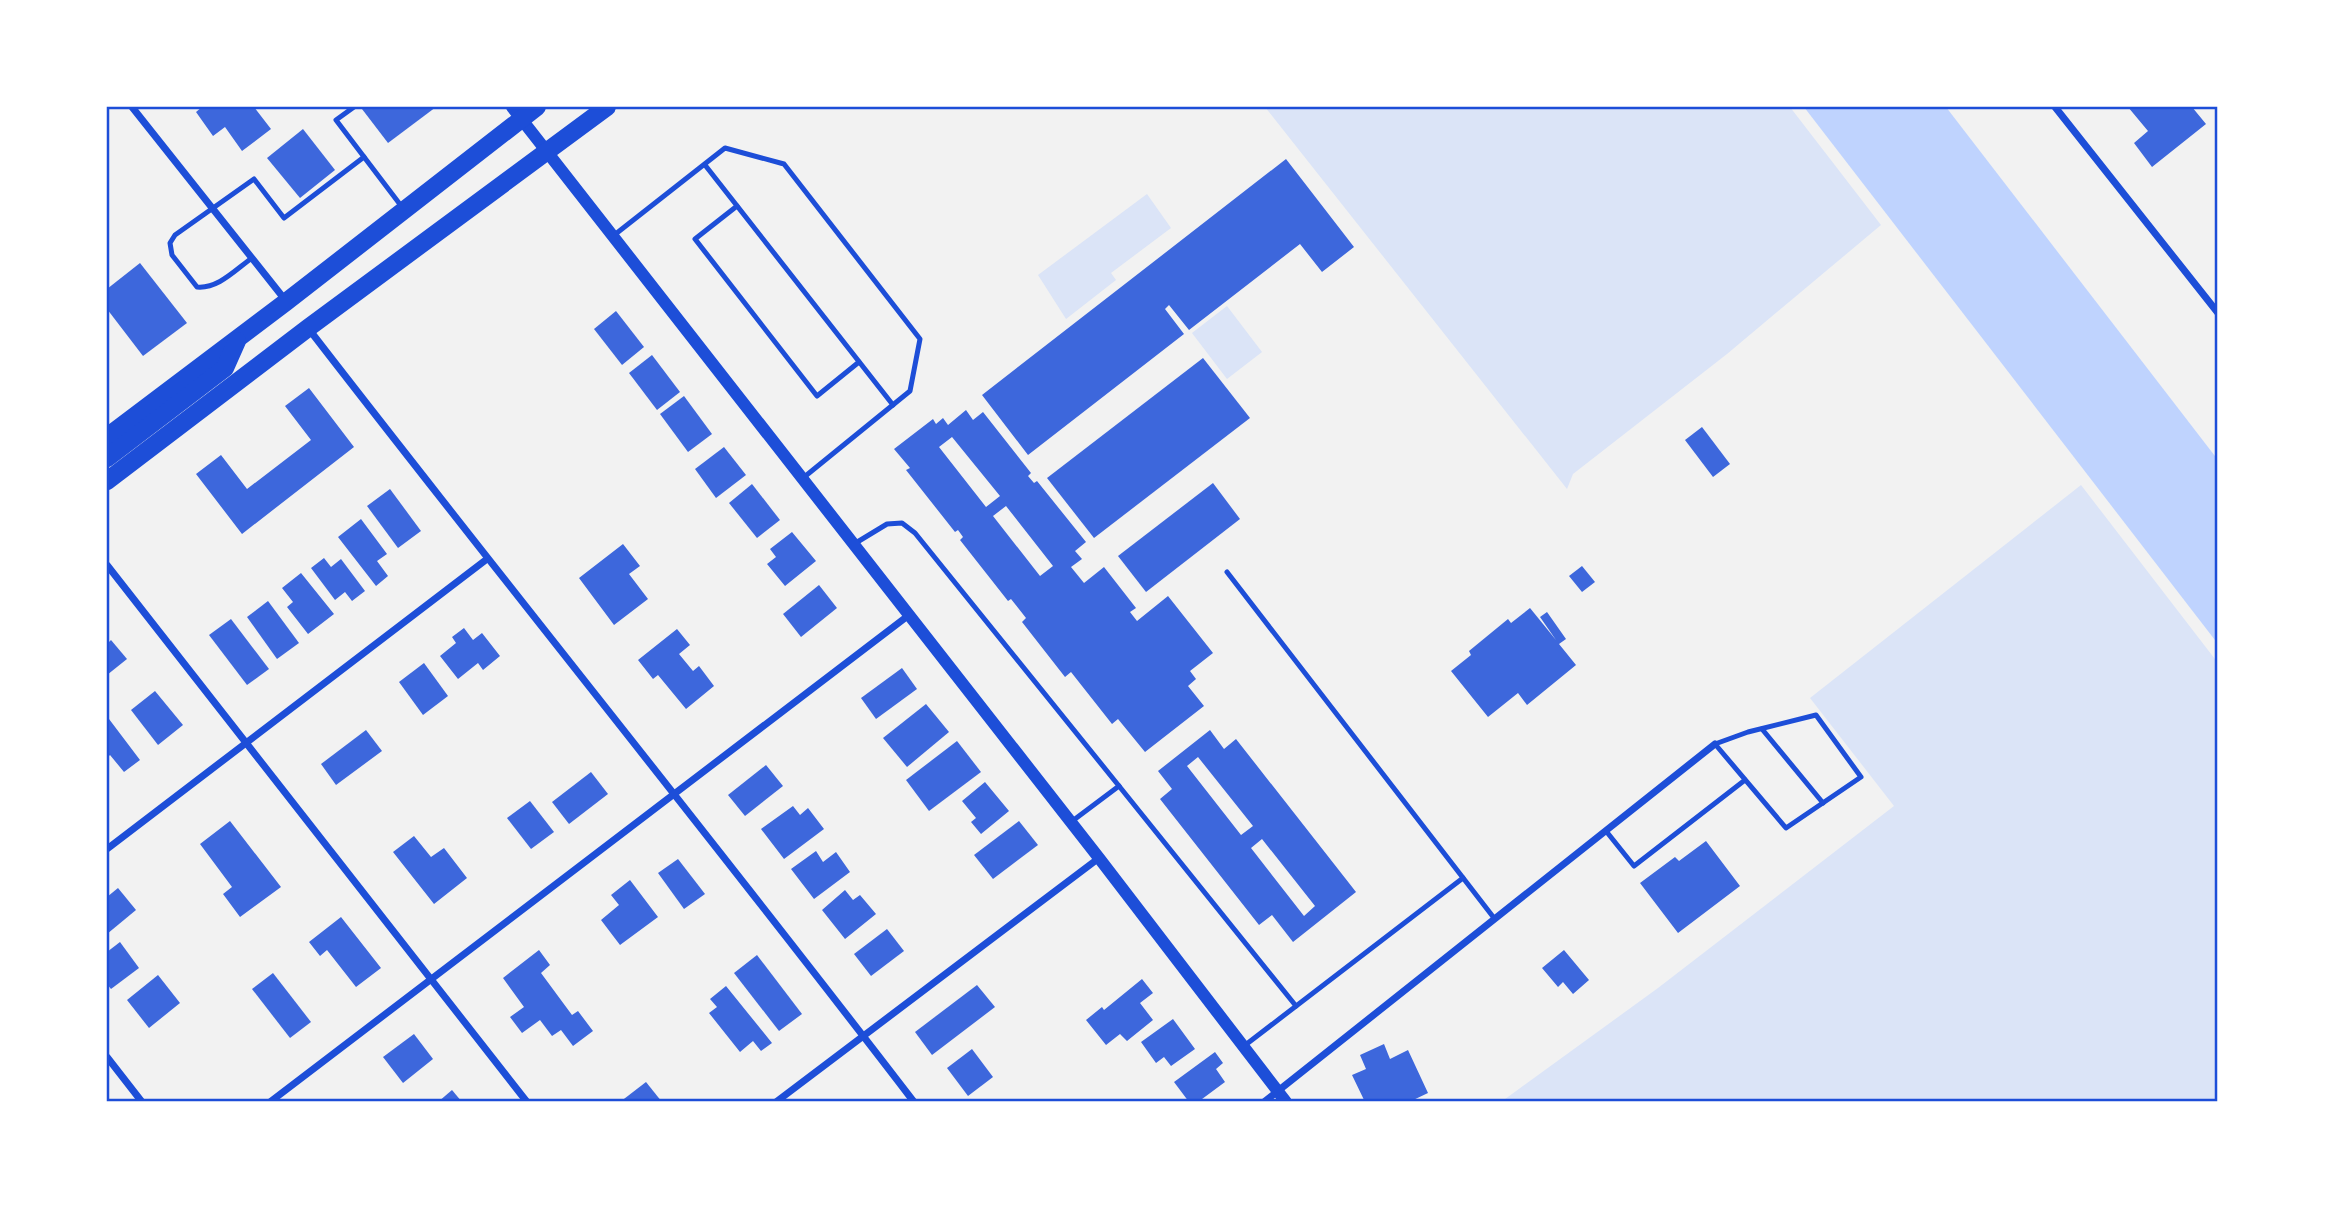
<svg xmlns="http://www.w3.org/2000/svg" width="2325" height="1209" font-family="'Golos Text',sans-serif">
  <rect width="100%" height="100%" fill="#f2f2f2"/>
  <!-- green -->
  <g fill="#dbe4f7">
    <polygon points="1265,107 1790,107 1881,225 1727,354 1573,474 1567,489"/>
    <polygon points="1147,194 1171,228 1111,273 1116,280 1066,319 1038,275"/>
    <polygon points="1227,306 1262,352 1227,379 1192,333"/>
    <polygon points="2081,485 2218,663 2218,1102 1501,1102 1658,988 1894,806 1810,698"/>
  </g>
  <!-- water -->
  <polygon fill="#bfd3fe" points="1804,107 1946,107 2218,460 2218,644"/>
  <!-- building -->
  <g fill="#3d67dc" fill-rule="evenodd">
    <polygon points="202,107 254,107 271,129 242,151 225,127 213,136 196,112"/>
    <polygon points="365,107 436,107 388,143 362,109"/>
    <polygon points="2128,107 2192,107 2206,124 2152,167 2134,143 2148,131"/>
    <polygon points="303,129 335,170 300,198 267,158"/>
    <polygon points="1286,159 1354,247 1322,272 1300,244 1189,330 1169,305 1165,309 1184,334 1028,455 982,395"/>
    <polygon points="140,263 187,323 143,356 107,309 107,289"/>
    <polygon points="616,311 644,347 622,365 594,329"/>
    <polygon points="652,355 680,392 657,410 629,373"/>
    <polygon points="1203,358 1250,418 1094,538 1047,478"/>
    <polygon points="309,388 354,447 242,534 196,474 221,455 247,489 311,440 285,406"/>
    <polygon points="684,396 712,434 688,452 660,414"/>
    <path d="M 966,410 L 973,420 L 983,412 L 1031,473 L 1028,476 L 1034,483 L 1037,481 L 1086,542 L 1075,551 L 1082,559 L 1071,567 L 1084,583 L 1104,567 L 1136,608 L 1130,612 L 1137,621 L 1168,596 L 1213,653 L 1190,671 L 1196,679 L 1188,686 L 1204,706 L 1145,752 L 1118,719 L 1112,724 L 1071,672 L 1065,677 L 1022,622 L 1026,618 L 1011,599 L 1008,601 L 960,540 L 963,537 L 958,530 L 955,532 L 906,470 L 910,468 L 894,449 L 933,419 L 936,424 L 943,418 L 948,425 ZM 952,437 L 1000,496 L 986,507 L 939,447 ZM 1006,506 L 1053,566 L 1040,576 L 993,516 Z"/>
    <polygon points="1702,427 1730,464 1713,477 1685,440"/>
    <polygon points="724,447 746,475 716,498 695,469"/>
    <polygon points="1213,483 1240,519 1146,592 1118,556"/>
    <polygon points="752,484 780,520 757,538 729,503"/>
    <polygon points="390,489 421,531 398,548 367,506"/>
    <polygon points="361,519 387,554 377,561 388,576 376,586 338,537"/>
    <polygon points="792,532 816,561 785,586 767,564 776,557 770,549"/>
    <polygon points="623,544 640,566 629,574 648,599 614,625 579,578"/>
    <polygon points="324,558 331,567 341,559 365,591 352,601 345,592 335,600 311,568"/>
    <polygon points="1582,566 1595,582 1582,592 1569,576"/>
    <polygon points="301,573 334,614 308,634 287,607 293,602 282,588"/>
    <polygon points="819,585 837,608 801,637 783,614"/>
    <polygon points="268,601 299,643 277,659 247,617"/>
    <polygon points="1530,608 1556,640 1540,617 1547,612 1566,639 1559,644 1576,665 1527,705 1518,693 1488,717 1451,671 1471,655 1469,651 1508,619 1511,623"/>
    <polygon points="231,619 269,669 247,685 209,635"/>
    <polygon points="464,628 473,640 482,633 500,656 483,670 478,663 458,679 440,656 456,643 452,637"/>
    <polygon points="677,629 690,645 679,654 693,671 699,666 714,686 686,709 658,675 653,679 638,660"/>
    <polygon points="111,640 127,659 107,675 107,644"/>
    <polygon points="424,663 448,696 423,715 399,682"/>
    <polygon points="902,668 917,689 876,719 861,698"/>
    <polygon points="155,691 183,725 158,745 131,710"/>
    <polygon points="926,704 949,732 907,767 883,738"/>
    <polygon points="109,719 140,760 124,772 110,755 107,758 107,721"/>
    <polygon points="366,730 382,751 336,785 321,764"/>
    <path d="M 1210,730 L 1224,749 L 1236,739 L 1356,892 L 1293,942 L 1272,915 L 1259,925 L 1160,799 L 1172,789 L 1158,771 ZM 1198,757 L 1253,826 L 1241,835 L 1187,766 ZM 1262,839 L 1315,906 L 1304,916 L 1251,848 Z"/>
    <polygon points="957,741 981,772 929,811 906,780"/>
    <polygon points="766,765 783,786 745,816 728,795"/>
    <polygon points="591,772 608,794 569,824 552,802"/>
    <polygon points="985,782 1009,811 981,834 971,822 976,818 962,801"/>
    <polygon points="530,801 554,832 531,849 507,818"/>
    <polygon points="793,806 800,815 808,808 824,829 784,859 761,829"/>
    <polygon points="230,821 281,887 240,917 223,894 232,887 200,844"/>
    <polygon points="1019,821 1038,845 993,879 974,855"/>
    <polygon points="414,836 431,857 444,848 467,878 434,904 393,852"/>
    <polygon points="1706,841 1740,886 1678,933 1640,883 1675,857 1679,861"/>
    <polygon points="816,851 823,862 836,852 850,872 814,899 791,869"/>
    <polygon points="678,859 705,894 684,909 658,873"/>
    <polygon points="630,880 658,917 620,945 601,920 619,905 611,895"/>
    <polygon points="118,888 136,910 107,934 107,897"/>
    <polygon points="845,890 853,900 860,895 876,914 845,939 822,910"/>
    <polygon points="341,917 381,968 356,987 327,950 320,956 309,942"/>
    <polygon points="887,929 904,951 871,976 854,954"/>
    <polygon points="120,942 139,968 111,989 107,984 107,952"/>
    <polygon points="539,950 550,965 541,973 572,1015 578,1011 593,1031 573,1046 561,1030 552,1036 540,1020 522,1033 510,1017 524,1007 503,978"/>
    <polygon points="1564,950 1589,980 1573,994 1563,982 1558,987 1542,968"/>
    <polygon points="757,955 802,1014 779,1031 734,973"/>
    <polygon points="273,973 311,1022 290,1038 252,989"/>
    <polygon points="158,975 180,1003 149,1028 127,1000"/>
    <polygon points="1142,979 1153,993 1140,1003 1153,1020 1127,1041 1120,1034 1106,1045 1086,1020 1102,1007 1104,1010"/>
    <polygon points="977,985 995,1007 932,1055 915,1032"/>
    <polygon points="726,986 772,1043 761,1051 753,1041 740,1052 709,1013 717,1007 710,999"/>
    <polygon points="1173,1019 1195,1049 1171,1066 1164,1057 1156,1063 1141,1042"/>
    <polygon points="414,1034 433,1059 403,1083 383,1057"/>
    <polygon points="1384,1044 1390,1059 1408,1050 1428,1093 1409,1102 1365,1102 1352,1075 1366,1069 1360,1055"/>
    <polygon points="972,1049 993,1077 968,1096 947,1068"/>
    <polygon points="1215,1052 1223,1063 1216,1069 1225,1082 1198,1102 1189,1102 1174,1082"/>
    <polygon points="646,1082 662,1102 620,1102"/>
    <polygon points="452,1090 462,1102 438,1102"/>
  </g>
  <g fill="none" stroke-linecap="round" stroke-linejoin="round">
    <!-- service -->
    <g stroke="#1d4ed8" stroke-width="5">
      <polyline points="354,107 336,120 402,207"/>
      <polyline points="705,165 893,405"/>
      <polyline points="737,206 695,239 817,396 859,362"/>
      <polyline points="613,236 725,148 784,164 920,339 910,391 803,478"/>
      <path d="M 252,258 C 235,270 218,289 197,287 L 172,255 L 170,243 L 175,235 L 254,179 L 284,218 L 364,157"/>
      <polyline points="854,544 887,524 902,523 915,533 1119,786 1071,822"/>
      <polyline points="1227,572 1494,918"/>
      <polygon points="1816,715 1861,777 1786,828 1715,744 1748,732"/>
      <polyline points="1762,729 1823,803"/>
      <polyline points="1119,786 1296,1006"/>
      <polyline points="1606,831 1634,866 1745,780"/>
      <polyline points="1244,1046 1463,878"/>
    </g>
    <!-- minor -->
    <g stroke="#1d4ed8" stroke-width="7">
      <polyline points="132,107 286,301"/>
      <polyline points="2055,107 2218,313"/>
      <path d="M 308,328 C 508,587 715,842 914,1102"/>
      <polyline points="107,565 527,1102"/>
      <polyline points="107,849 487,559"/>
      <polyline points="107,1057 142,1102"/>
      <polyline points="270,1102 909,615"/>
      <polyline points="776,1102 1099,858"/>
      <polyline points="1264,1102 1715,744"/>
    </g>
    <!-- tertiary -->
    <polyline stroke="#1d4ed8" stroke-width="12" points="512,107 1099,858 1286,1102"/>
    <!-- primary -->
    <g stroke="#1d4ed8" stroke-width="18">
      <polyline points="107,437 286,302 537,107"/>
      <polyline points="107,458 225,368 237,341"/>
      <polyline points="107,481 308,328 607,107"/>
    </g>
  </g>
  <!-- border -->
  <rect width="2325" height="1209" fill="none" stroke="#ffffff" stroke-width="217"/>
  <rect x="108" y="108" width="2108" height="992" fill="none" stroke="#1d4ed8" stroke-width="2.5"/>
</svg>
